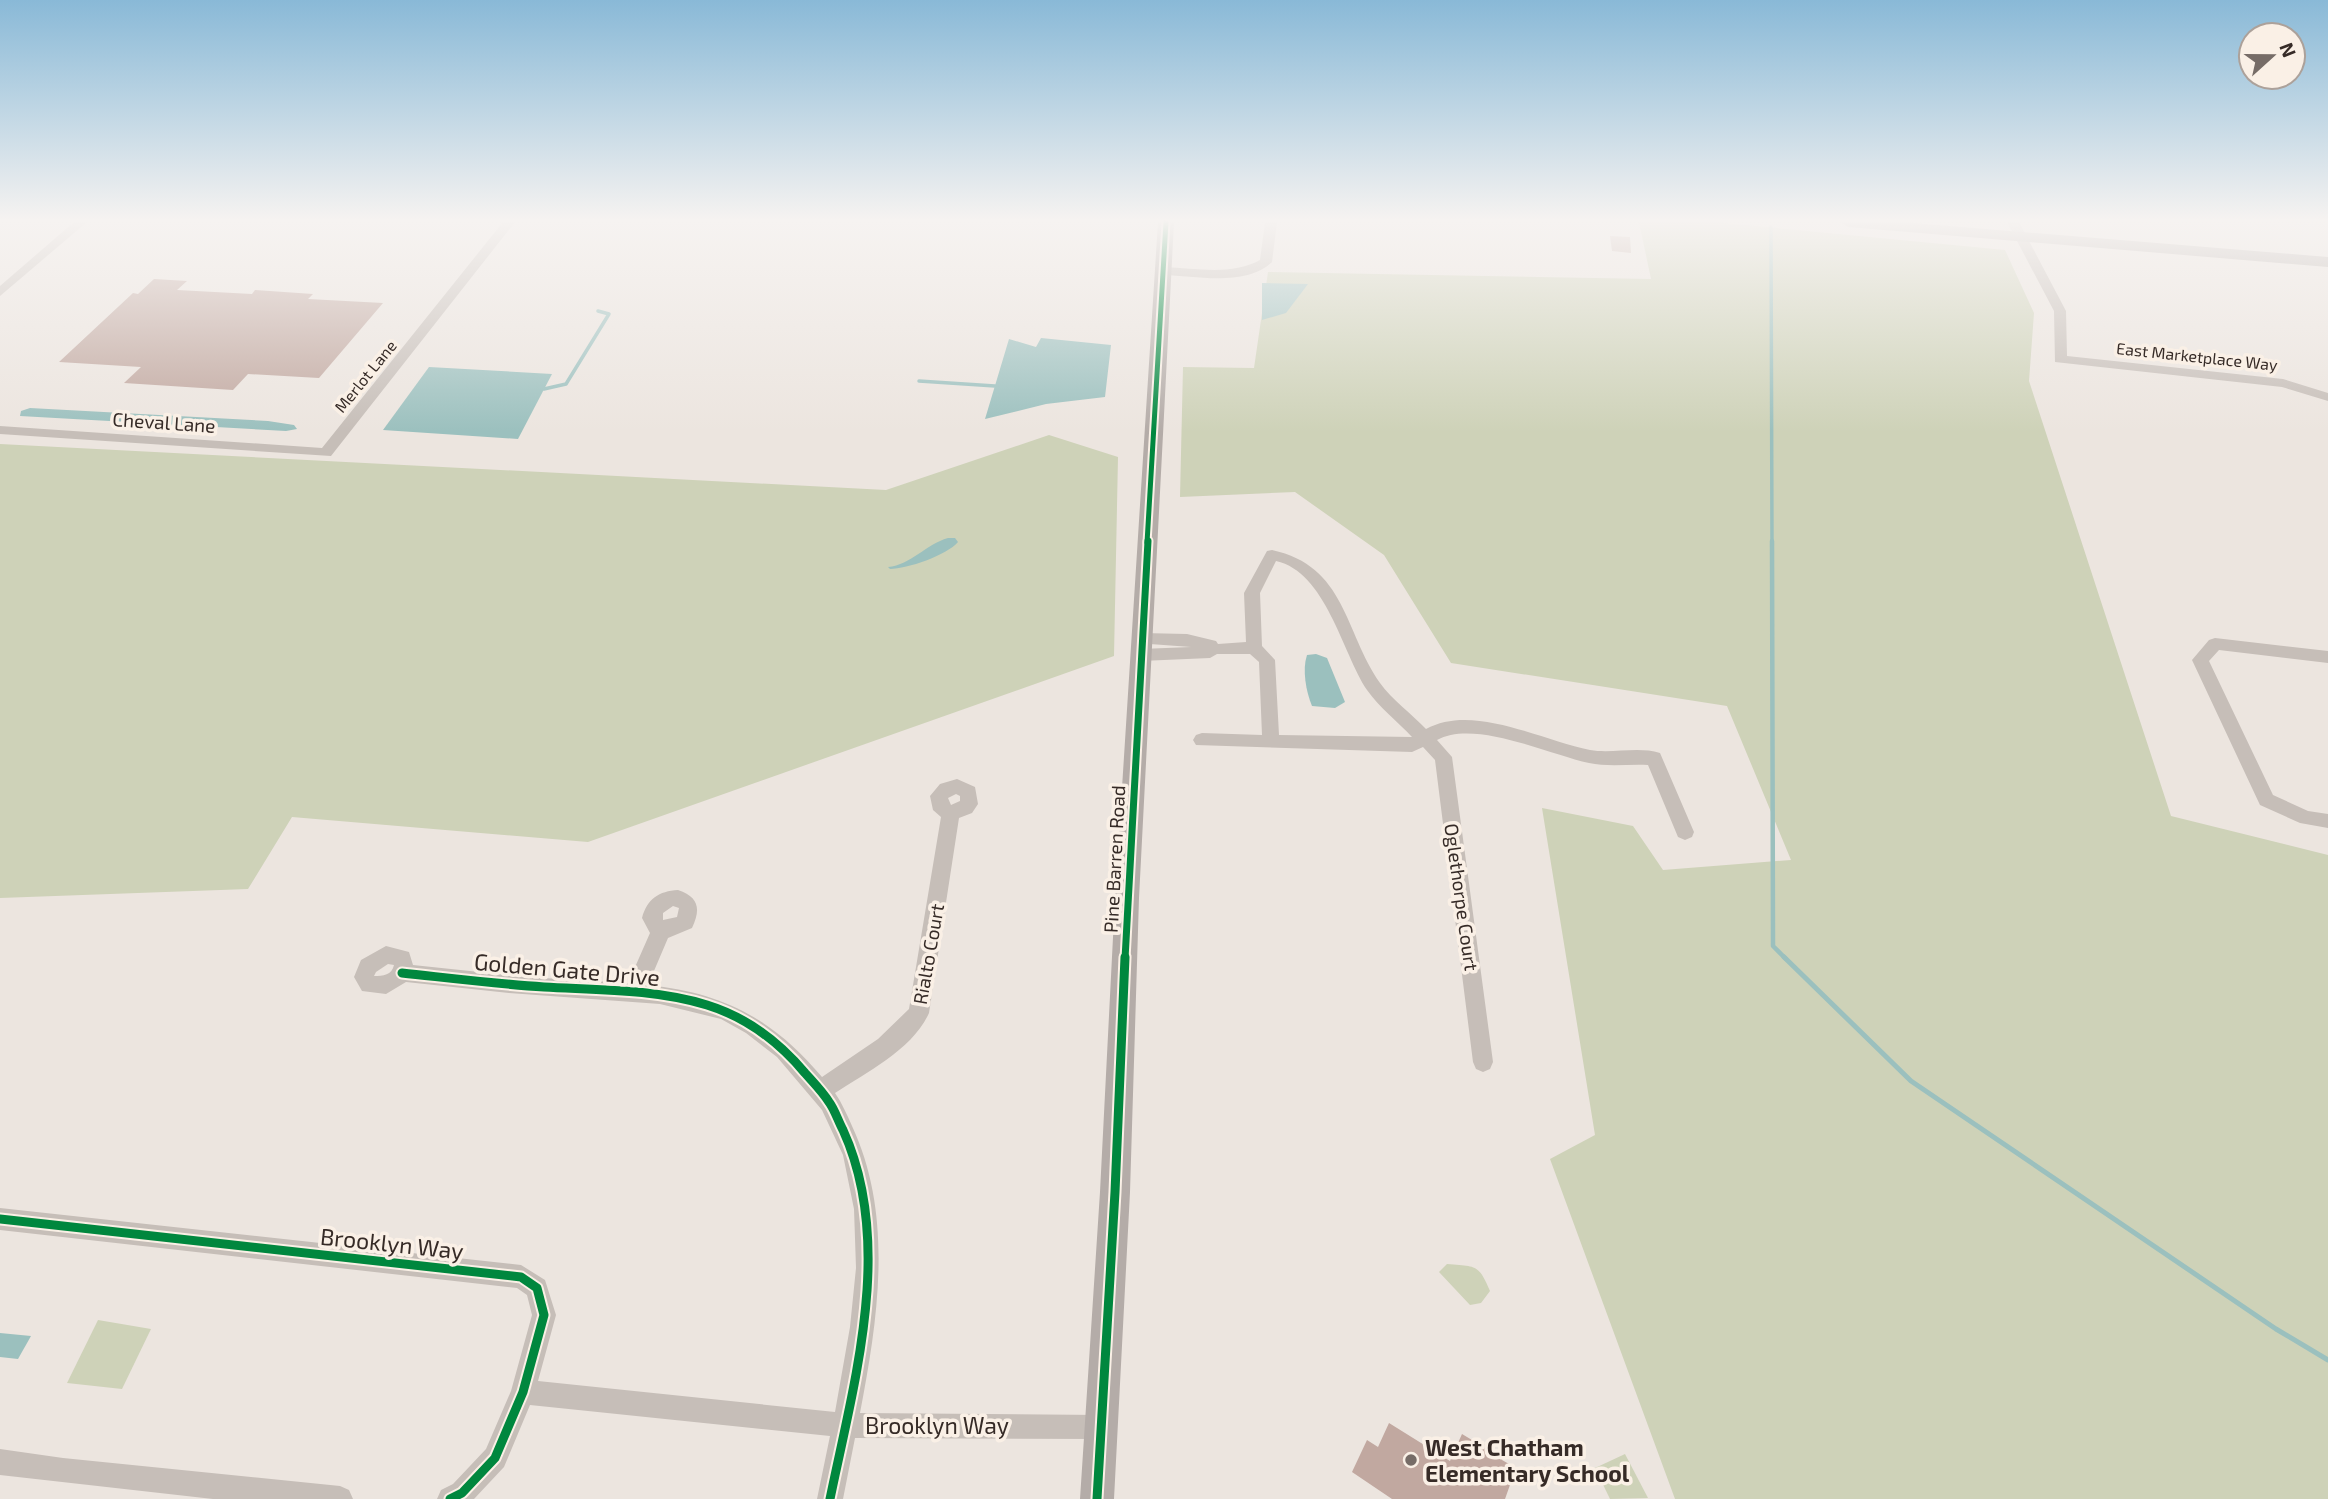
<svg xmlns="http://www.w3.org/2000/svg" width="2328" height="1499" font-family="'Exo 2',sans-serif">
  <rect width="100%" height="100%" fill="#ece5df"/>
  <!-- green -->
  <g fill="#ced2b8">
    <polygon points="1639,222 1714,222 2005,250 2034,313 2029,381 2171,816 2328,855 2328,1499 1675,1499 1550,1159 1595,1135 1542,808 1633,826 1663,870 1791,860 1727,706 1451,663 1384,555 1295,492 1180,497 1183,367 1254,368 1268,272 1651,279"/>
    <polygon points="1049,435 1118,457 1114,656 588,842 292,817 248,889 0,898 0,444 886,490"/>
    <path d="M 1447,1264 C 1476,1267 1478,1263 1490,1291 L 1481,1303 L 1470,1305 L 1439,1272 Z"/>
    <polygon points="98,1320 151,1329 122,1389 67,1383"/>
    <polygon points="1625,1454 1648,1498 1610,1499 1595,1468"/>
  </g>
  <!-- water -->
  <g fill="#9bc0be">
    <polygon points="1262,283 1308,284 1286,313 1262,320"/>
    <polygon points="1041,338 1111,345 1105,397 1046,404 985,419 1009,339 1036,347"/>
    <polygon points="429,367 552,374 518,439 383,430"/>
    <polygon points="30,408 268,421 294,425 297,429 286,431 20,416 21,411"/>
    <path d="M 948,538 L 955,538 L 958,542 C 947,555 907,569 890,569 L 888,567 C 911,565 926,544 948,538 Z"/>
    <path d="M 1316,654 L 1327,658 L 1345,702 L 1335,708 L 1312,706 C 1306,692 1302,669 1307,655 Z"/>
    <polygon points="0,1333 31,1336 18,1359 0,1357"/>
  </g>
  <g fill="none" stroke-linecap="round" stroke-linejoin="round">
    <!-- stream-far2 -->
    <g stroke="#9bc0be" stroke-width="3.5">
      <polyline points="1771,227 1772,543"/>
      <polyline points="919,381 995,386"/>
      <polyline points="544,389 566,384 609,314 598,311"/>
    </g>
    <!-- stream-far1 -->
    <polyline stroke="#9bc0be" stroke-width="4.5" points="1772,541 1773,946 1786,959"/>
    <!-- stream -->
    <polyline stroke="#9bc0be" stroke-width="5" points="1784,957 1911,1081 2276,1329 2328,1360"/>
  </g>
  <!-- building -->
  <g fill="#c1a8a0">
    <polygon points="1610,236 1630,237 1631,253 1612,251"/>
    <polygon points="154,279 187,281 177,290 252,294 255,290 313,294 308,299 383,303 319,378 248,374 233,390 124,383 141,367 59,362 133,293 138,294"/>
    <polygon points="1389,1423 1450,1461 1462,1434 1477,1443 1478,1440 1504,1455 1502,1460 1516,1468 1505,1499 1392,1499 1352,1472 1367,1440 1378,1447"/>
  </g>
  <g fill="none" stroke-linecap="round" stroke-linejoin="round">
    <!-- minor -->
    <g fill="#c6beb8" fill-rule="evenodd">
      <polygon points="74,222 87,222 0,296 0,286"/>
      <polygon points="503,222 515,222 331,456 0,434 0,426 322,448"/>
      <path d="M 1265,222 L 1277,222 L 1272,262 C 1246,287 1196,276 1164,275 L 1158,271 L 1164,267 C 1196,268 1231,276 1260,260 Z"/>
      <polygon points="2007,222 2019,222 2066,311 2067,356 2283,379 2328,393 2328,401 2282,387 2055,362 2054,311"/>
      <path d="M 1272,550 C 1346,566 1344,631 1380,683 C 1392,700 1412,714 1426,729 C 1473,703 1540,740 1590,750 C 1612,754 1638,746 1660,753 L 1694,832 L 1692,837 L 1685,840 L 1678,837 L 1648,765 C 1629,764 1607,767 1589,763 C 1548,754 1474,719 1437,740 L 1452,757 L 1493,1062 L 1490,1069 L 1483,1072 L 1476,1069 L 1473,1062 L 1435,760 L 1423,747 L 1412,752 L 1196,745 L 1193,740 L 1196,735 L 1202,733 L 1262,735 L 1259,662 L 1250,654 L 1217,654 L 1210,658 L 1141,661 L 1133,655 L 1141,649 L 1191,647 L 1136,643 L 1134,639 L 1136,635 L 1142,633 L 1187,634 L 1216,641 L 1218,644 L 1246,642 L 1244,593 L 1267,551 ZM 1276,561 C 1326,572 1342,652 1367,690 C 1379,707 1398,722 1412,737 L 1279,735 L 1275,660 L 1262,646 L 1260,593 Z"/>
      <polygon points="2215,638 2328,651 2328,663 2219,650 2209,661 2273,795 2308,811 2328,814 2328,828 2300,823 2260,805 2192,660 2209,640"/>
      <path d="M 957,779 L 975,787 L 978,804 L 972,813 L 959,818 L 929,1013 C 913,1049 867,1072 835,1093 C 842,1103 847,1115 852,1126 C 894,1216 878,1319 860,1413 L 1101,1415 L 1110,1418 L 1113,1427 L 1110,1436 L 1101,1439 L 855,1438 L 843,1499 L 817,1499 L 830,1436 L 530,1405 L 504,1467 L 474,1499 L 437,1499 L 441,1490 L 453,1484 L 486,1449 L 511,1391 L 532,1315 L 527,1295 L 517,1288 L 0,1230 L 0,1208 L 521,1265 L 545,1280 L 556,1315 L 538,1381 L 835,1412 L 850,1327 L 856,1268 L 854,1209 L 843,1155 L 822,1110 L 777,1057 L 746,1033 L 721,1019 L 660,1004 L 509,993 L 406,982 L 386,994 L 362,991 L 354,977 L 361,960 L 386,946 L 409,952 L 413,965 L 526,977 L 628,983 L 650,933 L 642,918 C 647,899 659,891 678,890 C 699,897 701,909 692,928 L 668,938 L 648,985 C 724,993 773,1019 822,1077 L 878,1039 L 909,1009 L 941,817 L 933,810 L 930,796 L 940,784 ZM 956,794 L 960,796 L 960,801 L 951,805 L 948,798 ZM 673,906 L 679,908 L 677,917 L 663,920 L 663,913 ZM 388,964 L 394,965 C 392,975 383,976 374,976 L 376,972 Z"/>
      <polygon points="0,1449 63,1458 340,1486 349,1490 353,1499 213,1499 0,1475"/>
    </g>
    <!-- major -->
    <g fill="#b4aca8" fill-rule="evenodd">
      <polygon points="1158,222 1174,222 1139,898 1130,1192 1114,1499 1080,1499 1100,1192 1115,898"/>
      <polygon points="1840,222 1901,222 2328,257 2328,267 1848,227"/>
    </g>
    <!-- cycleway-far2 casing -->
    <g stroke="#faf0e6" stroke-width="9">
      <polyline id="cycleway-far2" points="1147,543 1166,222"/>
    </g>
    <!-- cycleway-far1 casing -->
    <g stroke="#faf0e6" stroke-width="11">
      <polyline id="cycleway-far1" points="1125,959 1148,541"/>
    </g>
    <!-- cycleway casing -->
    <g stroke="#faf0e6" stroke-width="13">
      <g id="cycleway">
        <path d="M 402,973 C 449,978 497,984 544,987 C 598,990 655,989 707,1005 C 746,1017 779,1042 805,1073 C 813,1082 822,1091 829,1102 C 835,1110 838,1121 843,1130 C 895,1244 854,1382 830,1499"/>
        <polyline points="0,1219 521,1277 537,1288 544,1315 523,1392 495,1458 462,1493 450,1499"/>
        <polyline points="1097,1499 1115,1192 1125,957"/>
      </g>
    </g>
    <!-- cycleway-far2 -->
    <use href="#cycleway-far2" stroke="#00873e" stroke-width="5"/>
    <!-- cycleway-far1 -->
    <use href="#cycleway-far1" stroke="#00873e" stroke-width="7"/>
    <!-- cycleway -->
    <use href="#cycleway" stroke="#00873e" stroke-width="9"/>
  </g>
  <!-- sky -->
  <linearGradient id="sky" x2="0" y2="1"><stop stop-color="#89b9d7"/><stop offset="0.51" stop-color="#f6f3f1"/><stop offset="1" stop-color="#f6f3f1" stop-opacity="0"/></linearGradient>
  <rect width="2328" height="432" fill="url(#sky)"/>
  <!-- markers -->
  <circle fill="#766c67" stroke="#faf0e6" stroke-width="2.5" cx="1411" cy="1460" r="7"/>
  <g text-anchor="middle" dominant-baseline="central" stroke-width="7" stroke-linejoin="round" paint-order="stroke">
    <!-- far-street labels -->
    <g font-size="16" fill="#362b27" stroke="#faf0e6">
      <text transform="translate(2197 356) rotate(6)">East Marketplace Way</text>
      <text transform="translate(365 376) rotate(-51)">Merlot Lane</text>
    </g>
    <!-- street labels -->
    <g font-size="19" fill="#362b27" stroke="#faf0e6">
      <text transform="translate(164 422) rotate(4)">Cheval Lane</text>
      <text transform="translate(1114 859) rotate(-87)">Pine Barren Road</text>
      <text transform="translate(1462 897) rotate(82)">Oglethorpe Court</text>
      <text transform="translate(928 954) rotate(-80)">Rialto Court</text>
    </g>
    <!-- near-street labels -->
    <g font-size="23" fill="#362b27" stroke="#faf0e6">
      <text transform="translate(567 969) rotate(5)">Golden Gate Drive</text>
      <text transform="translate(392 1243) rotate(6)">Brooklyn Way</text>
      <text x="937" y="1425">Brooklyn Way</text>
    </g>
    <!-- near-poi labels -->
    <g font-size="23" font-weight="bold" fill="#362b27" stroke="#faf0e6" text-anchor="start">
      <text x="1425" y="1447">West Chatham<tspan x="1425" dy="26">Elementary School</tspan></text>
    </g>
  </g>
  <!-- north arrow -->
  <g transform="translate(2272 56) rotate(69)"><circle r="33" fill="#faf0e6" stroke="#aca19a" stroke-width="2"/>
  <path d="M0-5L12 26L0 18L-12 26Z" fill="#766c67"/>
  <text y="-10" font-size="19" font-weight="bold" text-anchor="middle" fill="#362b27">N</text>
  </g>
</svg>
